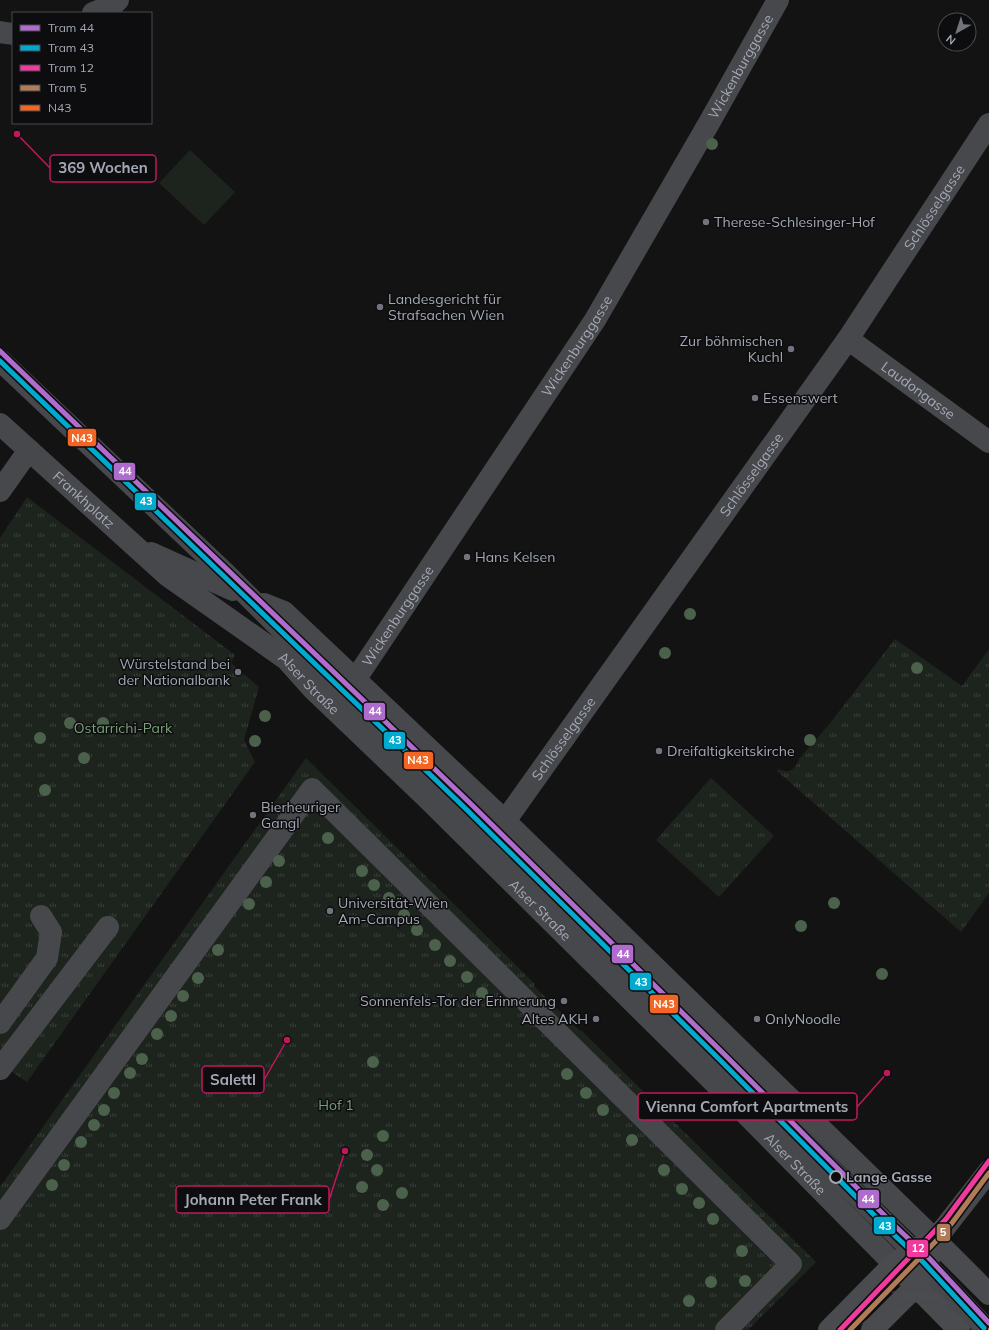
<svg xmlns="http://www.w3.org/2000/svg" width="989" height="1330" font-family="Mulish,sans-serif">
  <defs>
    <pattern id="grass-tufts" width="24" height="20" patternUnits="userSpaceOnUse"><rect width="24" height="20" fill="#1d231d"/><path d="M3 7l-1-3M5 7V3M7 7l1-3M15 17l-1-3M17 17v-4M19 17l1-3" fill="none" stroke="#3b403b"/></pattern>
  </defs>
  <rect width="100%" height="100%" fill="#131313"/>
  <!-- grass -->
  <g fill="url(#grass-tufts)">
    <polygon points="27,497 235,655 231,663 259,687 244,740 255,762 27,1082 0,1064 0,538"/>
    <path d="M 895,639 L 962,686 L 989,649 L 989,893 L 961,932 L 777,771 L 779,769 C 788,774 796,770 799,759 L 831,722 Z"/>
    <polygon points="306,758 535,984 534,986 580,1031 581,1030 816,1262 748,1330 0,1330 0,1187"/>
    <polygon points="711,778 774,836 719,897 656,840"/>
  </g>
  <!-- garden -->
  <polygon fill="#1d231d" points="190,150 235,192 204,225 159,183"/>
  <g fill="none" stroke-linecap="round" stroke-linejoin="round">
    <!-- minor -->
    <g stroke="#47484c" stroke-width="22">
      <polyline points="93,13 113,5 118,0"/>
      <polyline points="0,32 13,34"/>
      <path id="s1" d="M 848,339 L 989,442"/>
      <polyline points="0,360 226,574 314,662 418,760 915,1253 987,1330"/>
      <path id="s2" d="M 0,424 L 168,576 L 286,659 L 312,688 L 428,799 L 737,1105 L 894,1264"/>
      <polyline points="0,491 29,450"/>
      <polyline points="151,553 233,590"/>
      <polyline points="264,604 284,612 505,821 935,1240 989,1171"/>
      <path id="s3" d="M 355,680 L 595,320 L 709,123 L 778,0"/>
      <path id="s4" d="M 505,821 L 848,339 L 989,124"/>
      <polyline points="0,1023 47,958 51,932 41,916"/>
      <polyline points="0,1069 108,927"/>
      <path d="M 0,1219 L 312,789 C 472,947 631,1106 791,1264 L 726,1330"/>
    </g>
    <!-- major -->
    <g stroke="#494b4e" stroke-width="22">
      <polyline points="935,1240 989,1294"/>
      <polyline points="906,1276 959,1330"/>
      <polyline points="829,1330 894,1264 918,1248 935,1240"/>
      <polyline points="872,1330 916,1286 927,1265 935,1240"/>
    </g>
    <!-- tram -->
    <g stroke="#48494c" stroke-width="1">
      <path d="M 856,1313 C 882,1289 920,1281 953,1297 C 963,1302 972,1309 981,1316"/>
      <path d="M 860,1325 C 879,1310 894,1305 917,1302 C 922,1302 927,1301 932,1302 C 950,1305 965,1317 977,1328"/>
    </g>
    <!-- bus-1 casing -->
    <g stroke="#0d0d0f" stroke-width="8">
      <polyline id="bus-1" points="0,360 226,574 314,662 418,760 915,1253 987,1330"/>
    </g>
    <!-- bus-1 -->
    <use href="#bus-1" stroke="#f26522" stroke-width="5"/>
    <!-- tram-1 casing -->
    <g stroke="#0d0d0f" stroke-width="8">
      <polyline id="tram-1" points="0,351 471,804 725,1055 896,1227 928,1257 989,1323"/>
    </g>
    <!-- tram-2 casing -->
    <g stroke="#0d0d0f" stroke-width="8">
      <polyline id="tram-2" points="0,361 466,809 720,1060 891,1232 923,1262 984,1328"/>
    </g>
    <!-- tram-3 casing -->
    <g stroke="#0d0d0f" stroke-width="8">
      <polyline id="tram-3" points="840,1330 946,1219 989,1161"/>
    </g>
    <!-- tram-4 casing -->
    <g stroke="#0d0d0f" stroke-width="8">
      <polyline id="tram-4" points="850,1330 936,1241 952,1223 989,1173"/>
    </g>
    <!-- tram-1 -->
    <use href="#tram-1" stroke="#b06ccc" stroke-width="5"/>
    <!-- tram-2 -->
    <use href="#tram-2" stroke="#00a9ce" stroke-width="5"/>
    <!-- tram-3 -->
    <use href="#tram-3" stroke="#f13a9d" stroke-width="5"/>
    <!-- tram-4 -->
    <use href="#tram-4" stroke="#b07c57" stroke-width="5"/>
  </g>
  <!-- trees -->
  <g fill="#4c614c">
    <circle cx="712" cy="144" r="6"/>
    <circle cx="690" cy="614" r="6"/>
    <circle cx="665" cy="653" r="6"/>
    <circle cx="917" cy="668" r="6"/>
    <circle cx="265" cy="716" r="6"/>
    <circle cx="70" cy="723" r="6"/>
    <circle cx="103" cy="723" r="6"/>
    <circle cx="40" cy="738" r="6"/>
    <circle cx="810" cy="740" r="6"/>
    <circle cx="255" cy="741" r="6"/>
    <circle cx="84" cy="758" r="6"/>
    <circle cx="45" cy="790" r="6"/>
    <circle cx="328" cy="838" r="6"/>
    <circle cx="279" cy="861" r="6"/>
    <circle cx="362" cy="871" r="6"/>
    <circle cx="266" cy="882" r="6"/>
    <circle cx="374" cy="885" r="6"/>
    <circle cx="389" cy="898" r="6"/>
    <circle cx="834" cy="903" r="6"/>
    <circle cx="249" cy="904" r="6"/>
    <circle cx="404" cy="915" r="6"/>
    <circle cx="801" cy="926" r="6"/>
    <circle cx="417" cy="930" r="6"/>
    <circle cx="435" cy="945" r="6"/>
    <circle cx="218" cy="950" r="6"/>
    <circle cx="450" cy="961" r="6"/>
    <circle cx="882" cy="974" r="6"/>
    <circle cx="467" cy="977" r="6"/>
    <circle cx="198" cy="978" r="6"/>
    <circle cx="482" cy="993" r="6"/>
    <circle cx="183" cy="996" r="6"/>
    <circle cx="171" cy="1016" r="6"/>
    <circle cx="157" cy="1034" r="6"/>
    <circle cx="142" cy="1059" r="6"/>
    <circle cx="373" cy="1062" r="6"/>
    <circle cx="130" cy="1073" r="6"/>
    <circle cx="567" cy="1074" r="6"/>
    <circle cx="114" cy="1093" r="6"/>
    <circle cx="586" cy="1093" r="6"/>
    <circle cx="104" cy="1110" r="6"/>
    <circle cx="603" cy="1110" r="6"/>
    <circle cx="94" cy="1125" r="6"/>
    <circle cx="383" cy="1136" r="6"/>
    <circle cx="632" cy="1140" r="6"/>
    <circle cx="81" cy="1142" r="6"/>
    <circle cx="367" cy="1155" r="6"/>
    <circle cx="64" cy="1165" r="6"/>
    <circle cx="377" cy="1170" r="6"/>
    <circle cx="664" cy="1170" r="6"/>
    <circle cx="52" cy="1185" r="6"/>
    <circle cx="362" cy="1187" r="6"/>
    <circle cx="682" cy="1189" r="6"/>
    <circle cx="402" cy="1193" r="6"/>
    <circle cx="699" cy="1203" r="6"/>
    <circle cx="383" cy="1205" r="6"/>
    <circle cx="713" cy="1219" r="6"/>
    <circle cx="742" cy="1251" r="6"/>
    <circle cx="745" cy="1281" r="6"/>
    <circle cx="711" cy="1282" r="6"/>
    <circle cx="689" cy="1301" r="6"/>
  </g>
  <!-- markers -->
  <g fill="#71747c" stroke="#0d0d0f" stroke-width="1.5">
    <circle cx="706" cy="222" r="4"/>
    <circle cx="380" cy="307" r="4"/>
    <circle cx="791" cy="349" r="4"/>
    <circle cx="755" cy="398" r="4"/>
    <circle cx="467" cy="557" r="4"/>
    <circle cx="238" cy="672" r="4"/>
    <circle cx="659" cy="751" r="4"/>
    <circle cx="253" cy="815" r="4"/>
    <circle cx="330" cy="911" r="4"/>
    <circle cx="564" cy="1001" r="4"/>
    <circle cx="596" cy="1019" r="4"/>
    <circle cx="757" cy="1019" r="4"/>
  </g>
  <circle fill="#0d0d0f" stroke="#a3a9b4" stroke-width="2" cx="836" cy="1177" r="6"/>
  <g text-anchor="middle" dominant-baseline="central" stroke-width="3" stroke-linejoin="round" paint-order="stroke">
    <!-- street labels -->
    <g font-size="14" fill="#a3a9b4" stroke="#0d0d0f">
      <text stroke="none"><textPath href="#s3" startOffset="725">Wickenburggasse</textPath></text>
      <text stroke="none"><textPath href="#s4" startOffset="749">Schlösselgasse</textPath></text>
      <text stroke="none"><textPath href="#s3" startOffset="401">Wickenburggasse</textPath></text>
      <text stroke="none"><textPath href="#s1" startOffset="87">Laudongasse</textPath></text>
      <text stroke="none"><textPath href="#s4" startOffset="425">Schlösselgasse</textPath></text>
      <text stroke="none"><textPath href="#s2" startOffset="113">Frankhplatz</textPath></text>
      <text stroke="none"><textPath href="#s3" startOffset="77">Wickenburggasse</textPath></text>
      <text stroke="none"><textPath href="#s2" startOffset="404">Alser Straße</textPath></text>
      <text stroke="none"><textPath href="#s4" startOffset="101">Schlösselgasse</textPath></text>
      <text stroke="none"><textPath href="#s2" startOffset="728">Alser Straße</textPath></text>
      <text stroke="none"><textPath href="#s2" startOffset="1088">Alser Straße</textPath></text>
    </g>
    <!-- poi labels -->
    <g font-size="14" fill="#a3a9b4" stroke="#0d0d0f" text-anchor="start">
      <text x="714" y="222">Therese-Schlesinger-Hof</text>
      <text x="388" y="299">Landesgericht für<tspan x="388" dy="16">Strafsachen Wien</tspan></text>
      <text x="783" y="341" text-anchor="end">Zur böhmischen<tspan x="783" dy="16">Kuchl</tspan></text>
      <text x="763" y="398">Essenswert</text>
      <text x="475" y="557">Hans Kelsen</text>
      <text x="230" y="664" text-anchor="end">Würstelstand bei<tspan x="230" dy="16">der Nationalbank</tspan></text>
      <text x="667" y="751">Dreifaltigkeitskirche</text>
      <text x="261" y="807">Bierheuriger<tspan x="261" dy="16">Gangl</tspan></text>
      <text x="338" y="903">Universität-Wien<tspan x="338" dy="16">Am-Campus</tspan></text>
      <text x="556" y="1001" text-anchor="end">Sonnenfels-Tor der Erinnerung</text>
      <text x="588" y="1019" text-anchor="end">Altes AKH</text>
      <text x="765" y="1019">OnlyNoodle</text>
    </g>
    <!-- park labels -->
    <g font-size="14" fill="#7aa07a" stroke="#0d0d0f">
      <text x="123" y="728">Ostarrichi-Park</text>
      <text x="336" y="1105">Hof 1</text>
    </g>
    <!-- stop labels -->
    <g font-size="14" font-weight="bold" fill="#a3a9b4" stroke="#0d0d0f" text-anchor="start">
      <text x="846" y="1177">Lange Gasse</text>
    </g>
  </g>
  <!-- callouts -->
  <path fill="none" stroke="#c2185b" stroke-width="1.5" d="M17 134L50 168M287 1040L264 1080M887 1073L857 1107M345 1151L329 1200"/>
  <g fill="#c2185b" stroke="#0d0d0f" stroke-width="1.5">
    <circle cx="17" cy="134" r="4"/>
    <circle cx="287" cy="1040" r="4"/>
    <circle cx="887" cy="1073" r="4"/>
    <circle cx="345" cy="1151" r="4"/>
  </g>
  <g fill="#0d0d0f" stroke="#c2185b" stroke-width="1.5">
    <rect x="50" y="155" width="106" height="27" rx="4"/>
    <rect x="202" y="1066" width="62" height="27" rx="4"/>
    <rect x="638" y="1093" width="219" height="27" rx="4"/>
    <rect x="176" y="1186" width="153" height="27" rx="4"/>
  </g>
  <g font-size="15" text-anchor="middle" font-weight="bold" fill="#a3a9b4">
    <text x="103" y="173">369 Wochen</text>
    <text x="233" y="1085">Salettl</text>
    <text x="747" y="1112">Vienna Comfort Apartments</text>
    <text x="253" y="1205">Johann Peter Frank</text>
  </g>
  <g stroke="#0d0d0f" stroke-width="1.5">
    <rect x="67" y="428" width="30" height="19" rx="4" fill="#f26522"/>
    <rect x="113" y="462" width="23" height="19" rx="4" fill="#b06ccc"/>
    <rect x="134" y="492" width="23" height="19" rx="4" fill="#00a9ce"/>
    <rect x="363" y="702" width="23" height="19" rx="4" fill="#b06ccc"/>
    <rect x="383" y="731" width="23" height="19" rx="4" fill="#00a9ce"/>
    <rect x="403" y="751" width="31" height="19" rx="4" fill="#f26522"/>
    <rect x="611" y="944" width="23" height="20" rx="4" fill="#b06ccc"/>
    <rect x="629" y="972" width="23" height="19" rx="4" fill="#00a9ce"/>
    <rect x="649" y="994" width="30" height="20" rx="4" fill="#f26522"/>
    <rect x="857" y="1189" width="23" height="20" rx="4" fill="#b06ccc"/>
    <rect x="873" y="1216" width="23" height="19" rx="4" fill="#00a9ce"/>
    <rect x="936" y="1223" width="15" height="19" rx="4" fill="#b07c57"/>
    <rect x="906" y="1239" width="23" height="19" rx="4" fill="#f13a9d"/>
  </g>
  <g font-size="11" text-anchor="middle" font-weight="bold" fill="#fff">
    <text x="82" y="442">N43</text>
    <text x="125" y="475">44</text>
    <text x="146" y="505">43</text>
    <text x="375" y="715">44</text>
    <text x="395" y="744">43</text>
    <text x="418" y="764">N43</text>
    <text x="623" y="958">44</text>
    <text x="641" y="986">43</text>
    <text x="664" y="1008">N43</text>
    <text x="868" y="1203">44</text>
    <text x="885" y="1230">43</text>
    <text x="943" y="1236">5</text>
    <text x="918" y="1252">12</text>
  </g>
  <!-- legend -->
  <rect x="12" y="12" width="140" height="112" fill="#0d0d0f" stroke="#494b51"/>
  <rect x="20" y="25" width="20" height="6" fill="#b06ccc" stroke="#494b51"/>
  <text x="48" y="32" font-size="12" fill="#a3a9b4">Tram 44</text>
  <rect x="20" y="45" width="20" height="6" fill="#00a9ce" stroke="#494b51"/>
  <text x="48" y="52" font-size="12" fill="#a3a9b4">Tram 43</text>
  <rect x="20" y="65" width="20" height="6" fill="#f13a9d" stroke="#494b51"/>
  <text x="48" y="72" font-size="12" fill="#a3a9b4">Tram 12</text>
  <rect x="20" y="85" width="20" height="6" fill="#b07c57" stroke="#494b51"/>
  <text x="48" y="92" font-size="12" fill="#a3a9b4">Tram 5</text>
  <rect x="20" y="105" width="20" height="6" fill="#f26522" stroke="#494b51"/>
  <text x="48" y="112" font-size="12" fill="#a3a9b4">N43</text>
  <!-- north arrow -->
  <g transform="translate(957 32) rotate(219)"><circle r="19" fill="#0d0d0f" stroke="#494b51"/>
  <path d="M0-3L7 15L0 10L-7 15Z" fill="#71747c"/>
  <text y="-6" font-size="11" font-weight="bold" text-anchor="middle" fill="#a3a9b4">N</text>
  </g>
</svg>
